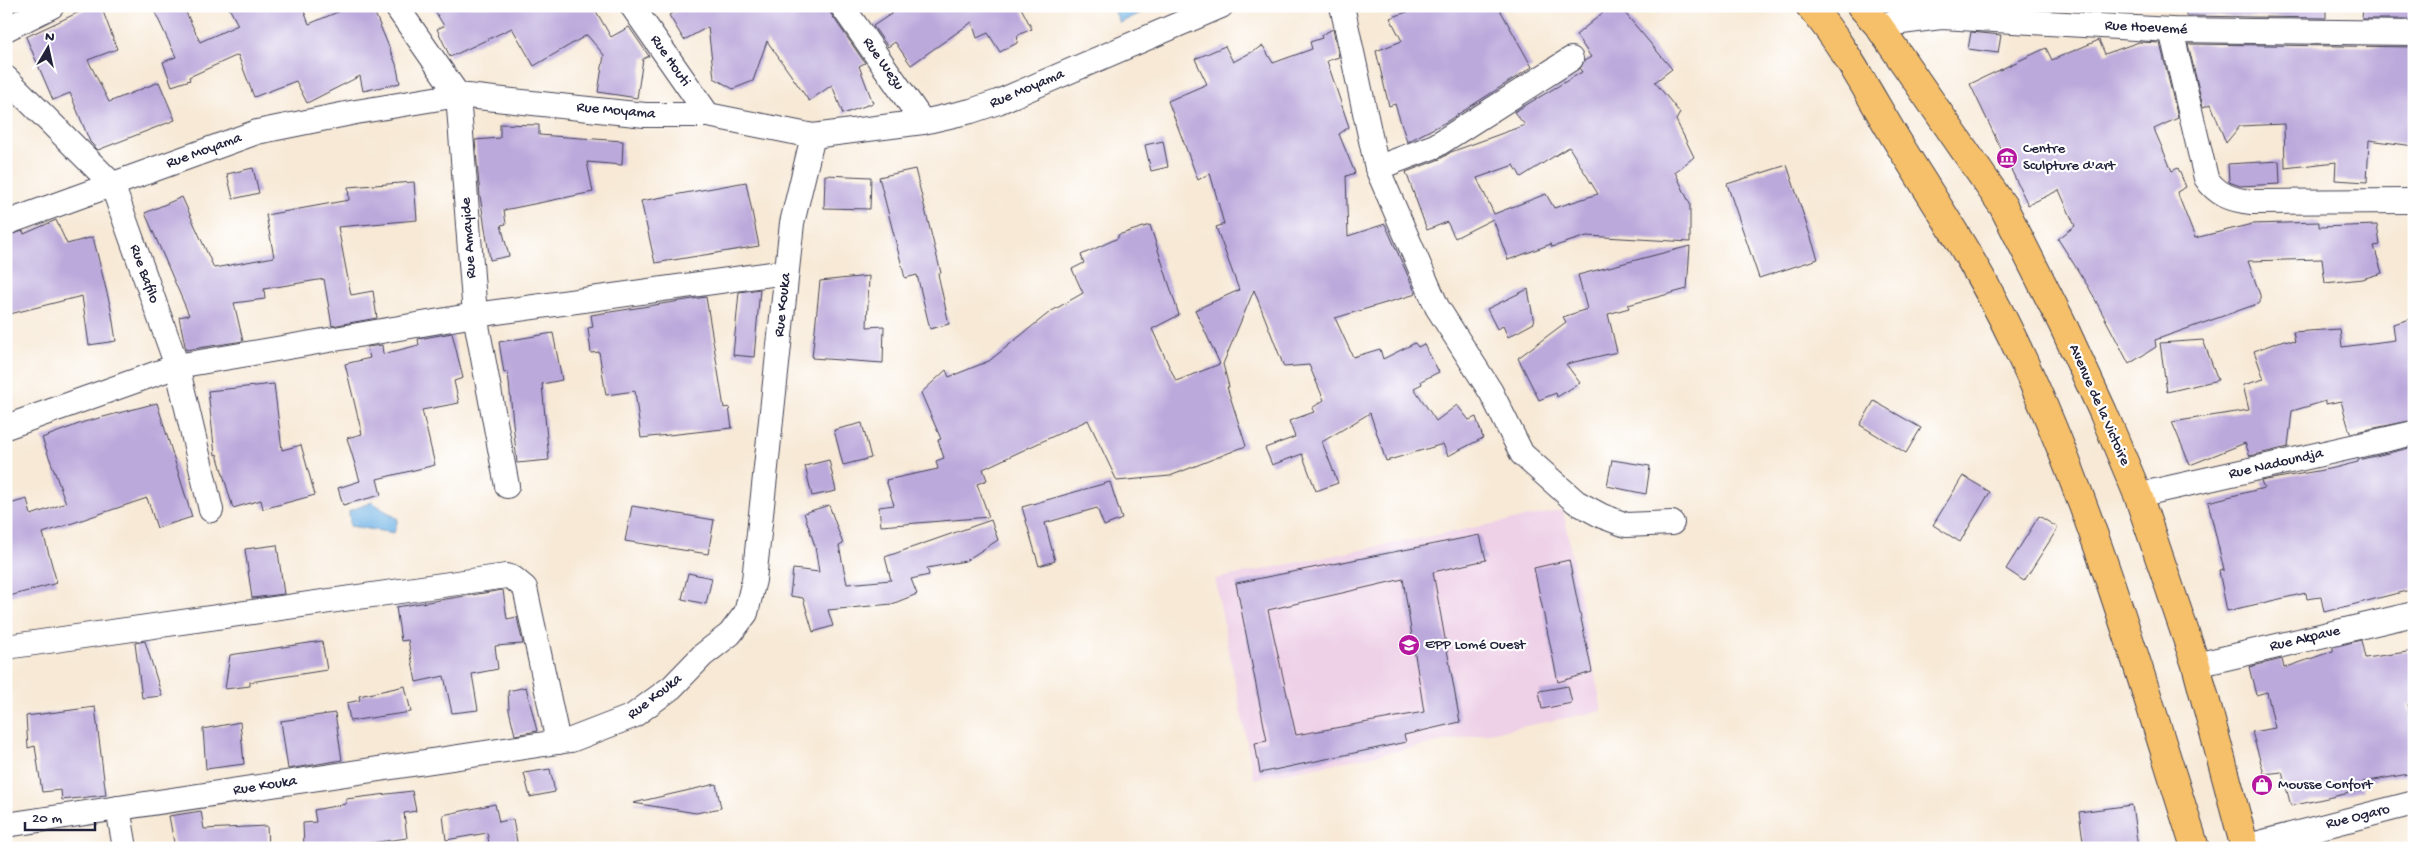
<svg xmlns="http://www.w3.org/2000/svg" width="2420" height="854" font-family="'Gochi Hand',sans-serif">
  <rect width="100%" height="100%" fill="#fff"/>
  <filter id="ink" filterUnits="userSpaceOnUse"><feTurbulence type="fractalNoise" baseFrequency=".02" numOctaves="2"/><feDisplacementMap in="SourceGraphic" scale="10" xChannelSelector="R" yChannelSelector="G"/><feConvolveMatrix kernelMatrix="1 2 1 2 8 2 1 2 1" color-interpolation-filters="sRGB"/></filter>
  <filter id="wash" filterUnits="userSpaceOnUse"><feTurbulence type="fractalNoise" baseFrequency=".0096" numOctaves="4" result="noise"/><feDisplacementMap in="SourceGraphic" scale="20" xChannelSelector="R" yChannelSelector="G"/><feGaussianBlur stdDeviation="1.12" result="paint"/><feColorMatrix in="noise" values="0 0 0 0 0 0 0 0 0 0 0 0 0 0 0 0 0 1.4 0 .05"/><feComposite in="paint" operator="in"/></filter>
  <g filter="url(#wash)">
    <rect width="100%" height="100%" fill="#f7e9d6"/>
    <!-- built -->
    <polygon fill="#eed0e7" points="1563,510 1602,711 1254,779 1215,579"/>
    <!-- water -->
    <g fill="#6fb2e4" stroke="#486a90">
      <polygon points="1112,6 1153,6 1153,7 1120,23"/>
      <polygon points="372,502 398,519 394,533 350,526 349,511"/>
    </g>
    <g id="blocks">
      <!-- building -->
      <g fill="#bba9db" fill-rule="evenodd">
        <polygon points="92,6 101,6 117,49 88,60 109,102 159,82 175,120 98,150 90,142 70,93 53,100 26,37"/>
        <polygon points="152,6 183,6 200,42 238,25 228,6 302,6 309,24 352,6 372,6 396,64 400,83 363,91 360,76 307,103 296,81 254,97 238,55 189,77 190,80 172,86 163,62 176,57"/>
        <polygon points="432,6 593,6 611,37 629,27 649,56 643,59 637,98 598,92 604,55 587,35 534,66 512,28 450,57 437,29 444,26"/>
        <polygon points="685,6 828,6 831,14 865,63 859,66 873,103 843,114 832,85 809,101 767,41 753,81 733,89 714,78 708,27 684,40 669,15"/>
        <polygon points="903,6 1020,6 1032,29 1018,35 1017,43 1000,52 988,33 977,38 972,22 911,65 895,42 888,47 873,26"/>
        <polygon points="1424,6 1498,6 1532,67 1446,122 1407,142 1395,104 1389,106 1376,51 1402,41 1390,18"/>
        <path d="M 1611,6 L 1619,6 L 1672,69 L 1655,82 L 1680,113 L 1676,120 L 1694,157 L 1675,172 L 1690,204 L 1690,242 L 1587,236 L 1552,247 L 1551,244 L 1508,260 L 1493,219 L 1455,238 L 1447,222 L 1427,230 L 1406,172 L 1440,159 L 1451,152 L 1525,125 L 1514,112 L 1582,72 L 1580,69 L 1584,61 L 1591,57 L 1576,35 ZM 1569,147 L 1598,194 L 1554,208 L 1546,194 L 1494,214 L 1477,178 L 1514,165 L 1521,177 Z"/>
        <polygon points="2186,6 2326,6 2326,18 2186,16"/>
        <polygon points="2363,6 2414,6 2414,19 2362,19"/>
        <polygon points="1333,29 1339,57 1327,61 1349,127 1339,134 1355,173 1346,176 1348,236 1385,224 1416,294 1335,318 1353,357 1380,349 1383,359 1415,343 1418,347 1424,344 1439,372 1421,381 1422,384 1414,388 1436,421 1457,405 1469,420 1476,417 1483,438 1448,456 1443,444 1386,461 1370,413 1322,442 1338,483 1316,491 1302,454 1272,465 1265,448 1295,437 1289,421 1314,412 1312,408 1324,400 1309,365 1284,367 1254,290 1223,364 1229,387 1227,387 1246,446 1170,476 1117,481 1088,420 983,469 987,480 977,484 989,517 881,526 879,507 894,505 886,480 938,469 936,461 944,458 938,440 941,439 921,393 946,370 949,377 989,361 1050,312 1083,293 1072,269 1084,263 1081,255 1118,238 1118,235 1150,225 1179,315 1152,329 1176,381 1220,364 1195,310 1239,290 1216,227 1224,224 1210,173 1198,180 1168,101 1207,84 1195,59 1225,46 1233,62 1263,46 1273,63 1312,49 1310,42 1322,38 1321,35"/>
        <polygon points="1971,32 2001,35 1998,53 1968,49"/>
        <polygon points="2099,40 2105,54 2139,42 2160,43 2178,118 2154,129 2172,171 2178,168 2186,187 2177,192 2195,238 2252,224 2319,222 2319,227 2377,225 2380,245 2374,246 2382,273 2362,279 2325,283 2322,259 2248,261 2260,295 2260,303 2155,340 2156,347 2129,364 2089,288 2058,239 2075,226 2059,190 2028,205 1970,84 2046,48 2052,60"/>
        <polygon points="2188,44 2414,47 2414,146 2369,140 2367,182 2335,180 2336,162 2285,168 2284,124 2240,126 2226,143 2211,104 2203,107"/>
        <polygon points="500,124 539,125 539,135 623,141 622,165 587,162 593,192 504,210 506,224 501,225 509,256 490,260 480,196 475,140 500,138"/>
        <polygon points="1163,141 1168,167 1151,171 1145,145"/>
        <polygon points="2279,161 2280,184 2240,186 2229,182 2228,164"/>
        <polygon points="1787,165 1818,259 1759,278 1727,184"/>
        <polygon points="253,168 259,193 233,199 227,174"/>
        <polygon points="915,169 941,273 938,274 949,324 930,329 917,275 905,278 879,177"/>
        <polygon points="825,175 871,177 870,209 824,208"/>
        <polygon points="414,182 417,220 338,227 351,295 373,291 377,318 332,326 324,279 264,289 265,299 234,303 243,341 186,350 179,317 189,315 145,213 182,197 214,268 274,257 266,215 349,200 348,187"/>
        <polygon points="746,182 759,246 655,263 641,201"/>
        <polygon points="56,220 67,244 93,237 111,309 116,341 89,345 82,296 6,315 6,236 23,231 24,234"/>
        <polygon points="1690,246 1687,289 1628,305 1629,308 1608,314 1617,352 1566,364 1580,383 1557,397 1556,393 1539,400 1518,358 1566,322 1563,317 1587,309 1578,275"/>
        <polygon points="869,276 867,327 884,326 883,363 812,358 820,281"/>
        <polygon points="760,289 754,357 733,355 739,292"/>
        <polygon points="1528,289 1534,323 1508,337 1503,326 1497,329 1487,309"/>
        <polygon points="706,297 724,408 729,407 732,428 641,438 635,391 606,395 599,352 591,353 588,328 593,327 591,315"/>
        <polygon points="2414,318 2414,420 2350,433 2341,401 2326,404 2326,401 2292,411 2288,447 2250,456 2245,443 2190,465 2172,422 2249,410 2243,385 2264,379 2254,351 2284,340 2295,342 2293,332 2340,329 2342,347 2395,340 2393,324"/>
        <polygon points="452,333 463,378 454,381 459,403 422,410 435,465 377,479 381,495 343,505 338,488 360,481 347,438 362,434 345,364 370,358 367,347 382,345 383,354 419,345 418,339"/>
        <polygon points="553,333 562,380 542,384 549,460 517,463 508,372 504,373 499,342"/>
        <polygon points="2203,340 2218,380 2167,392 2160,343"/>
        <polygon points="274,384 282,450 301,445 315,495 263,509 261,500 233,508 217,454 215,455 208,391"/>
        <polygon points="1874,401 1921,428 1906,453 1860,425"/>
        <polygon points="157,403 192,517 157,528 147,498 43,533 57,583 6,597 6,505 27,499 31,515 66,503 42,438 84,422"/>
        <polygon points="862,423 871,458 843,465 834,430"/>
        <polygon points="2414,447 2414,589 2324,612 2321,597 2307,599 2306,593 2227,611 2219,571 2224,570 2208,502 2264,488 2261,481 2334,468 2358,462 2358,460"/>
        <polygon points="829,460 836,491 812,496 805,466"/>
        <polygon points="1612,460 1650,466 1646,494 1607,486"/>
        <polygon points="1963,476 1990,492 1960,542 1933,525"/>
        <polygon points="1110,482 1122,519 1104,526 1097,508 1045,523 1055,561 1039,566 1022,507"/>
        <polygon points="829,505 843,544 839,546 847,584 891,580 885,557 991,520 998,540 965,561 927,568 929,575 911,579 917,594 892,604 828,610 833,626 813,632 803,598 790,596 793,569 819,572 815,546 804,513"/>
        <polygon points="632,506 714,520 708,554 625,541"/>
        <polygon points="2039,516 2058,528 2024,581 2006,569"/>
        <path d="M 1480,535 L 1486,560 L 1433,572 L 1460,722 L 1404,735 L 1406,742 L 1260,773 L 1255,743 L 1267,741 L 1236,583 ZM 1403,579 L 1424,712 L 1296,735 L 1268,610 Z"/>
        <polygon points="277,545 284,594 252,598 245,549"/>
        <polygon points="1569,560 1592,672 1558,682 1534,568"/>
        <polygon points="688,573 712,578 706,604 682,599"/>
        <polygon points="503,590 507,619 517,617 523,644 495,646 498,669 472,674 478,710 452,713 444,676 416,682 408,640 401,641 396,607"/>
        <polygon points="2361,640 2365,658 2414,651 2414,704 2407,705 2414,733 2414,773 2363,782 2363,790 2291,806 2282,772 2264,774 2252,732 2275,728 2267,692 2256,695 2249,667 2282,659 2284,668 2333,651 2333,647"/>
        <polygon points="145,641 162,696 142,698 135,643"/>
        <polygon points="322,641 327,670 250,682 250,686 225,689 230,655"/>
        <polygon points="405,686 411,712 350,721 347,703 360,700 359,696"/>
        <polygon points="1568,686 1572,703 1542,709 1539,691"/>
        <polygon points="526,687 537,731 515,735 509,710 508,691"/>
        <polygon points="95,707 106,795 62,800 61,790 42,792 35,746 28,748 26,716"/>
        <polygon points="335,713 342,760 288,769 281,721"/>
        <polygon points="240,722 244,764 206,769 203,729"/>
        <polygon points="550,769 555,792 530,797 524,773"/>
        <polygon points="716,784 721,808 696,813 633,803"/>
        <polygon points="412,791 416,811 404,813 407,838 349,846 349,848 304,848 303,823 316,822 314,810 346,804 346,799"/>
        <polygon points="495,804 499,822 513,819 518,848 490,848 487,833 446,840 443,815"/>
        <polygon points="2132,805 2138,848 2084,848 2079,812"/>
        <polygon points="201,811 204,829 267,826 268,848 175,848 169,816"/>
      </g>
    </g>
  </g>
  <g filter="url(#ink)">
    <use href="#blocks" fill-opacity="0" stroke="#424052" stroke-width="1"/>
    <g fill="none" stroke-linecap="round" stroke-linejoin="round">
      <!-- minor casing -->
      <g stroke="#424052" stroke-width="26">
        <g id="minor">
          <polyline points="396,6 458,95 475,315 507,486"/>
          <polyline points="632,6 708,115"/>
          <polyline points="842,6 923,122"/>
          <polyline points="1342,6 1377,168 1437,307 1491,392 1522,454 1576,502 1602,516 1626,525 1672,523"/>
          <polyline points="1878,25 1941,17 2171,30 2414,33"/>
          <polyline points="6,29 52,6"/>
          <path d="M 2171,30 L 2206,178 C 2217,195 2232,200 2251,202 L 2414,201"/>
          <polyline points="6,78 112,184 177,366 211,510"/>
          <polyline points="1377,168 1435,146 1571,59"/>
          <polyline points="6,223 257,132 356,112 458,95 645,115 708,115 813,136 923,122 971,111 998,102 1221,6"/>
          <polyline points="6,427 177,366 475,315 786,272"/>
          <polyline points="2138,495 2414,433"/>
          <polyline points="6,647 506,576 513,578 525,588 558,742"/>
          <polyline points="2196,665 2414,614"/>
          <polyline points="118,808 125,848"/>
          <polyline points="6,825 571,740 633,716 672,687 703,655 730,634 746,613 754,580 792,223 813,136"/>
          <polyline points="2240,848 2414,803"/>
        </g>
      </g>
      <!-- trunk casing -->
      <g stroke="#424052" stroke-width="30">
        <g id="trunk">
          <path d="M 1810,6 C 1848,50 1873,103 1904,152 C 1942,213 1981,272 2012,337 C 2091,500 2140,675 2195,848"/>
          <polyline points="1861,6 1878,25 2003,206 2062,323 2103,412 2138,495 2196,665 2245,848"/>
        </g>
      </g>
      <!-- minor -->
      <use href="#minor" stroke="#fff" stroke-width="24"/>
      <!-- trunk -->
      <use href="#trunk" stroke="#f6c06b" stroke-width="28"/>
    </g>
  </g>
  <!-- icons -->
  <defs>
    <g id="museum-disc" transform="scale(1.125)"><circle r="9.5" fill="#b5179e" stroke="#fff"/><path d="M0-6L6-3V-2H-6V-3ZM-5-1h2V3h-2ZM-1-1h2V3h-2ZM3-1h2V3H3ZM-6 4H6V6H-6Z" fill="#fff"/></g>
    <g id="school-disc" transform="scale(1.125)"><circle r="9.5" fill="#b5179e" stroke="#fff"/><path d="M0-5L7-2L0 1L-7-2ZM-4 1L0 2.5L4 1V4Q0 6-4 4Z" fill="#fff"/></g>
    <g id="shop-disc" transform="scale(1.125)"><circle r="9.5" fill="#b5179e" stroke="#fff"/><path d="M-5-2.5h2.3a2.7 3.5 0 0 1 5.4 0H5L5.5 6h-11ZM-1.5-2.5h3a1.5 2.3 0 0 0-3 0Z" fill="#fff"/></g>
  </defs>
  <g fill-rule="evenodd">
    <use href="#museum-disc" x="2007" y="158"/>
    <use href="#school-disc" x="1409" y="645"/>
    <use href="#shop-disc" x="2262" y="785"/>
  </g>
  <g text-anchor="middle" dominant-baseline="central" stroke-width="4.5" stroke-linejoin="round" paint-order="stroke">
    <!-- street labels -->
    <g font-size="15" fill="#22223b" stroke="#fff">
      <text transform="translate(2146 28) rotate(3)">Rue Hoevemé</text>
      <text transform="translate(670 61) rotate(55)">Rue Houti</text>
      <text transform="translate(883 64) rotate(55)">Rue Wezu</text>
      <text transform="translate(1027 89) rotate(-23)">Rue Moyama</text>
      <text transform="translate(616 111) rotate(5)">Rue Moyama</text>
      <text transform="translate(204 151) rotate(-20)">Rue Moyama</text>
      <text transform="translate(469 238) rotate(-94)">Rue Amayide</text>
      <text transform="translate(144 274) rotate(70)">Rue Bafilo</text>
      <text transform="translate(783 305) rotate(-84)">Rue Kouka</text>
      <text transform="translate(2099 405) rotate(66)">Avenue de la Victoire</text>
      <text transform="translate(2276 464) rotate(-13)">Rue Nadoundja</text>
      <text transform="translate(2305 639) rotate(-13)">Rue Akpave</text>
      <text transform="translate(655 697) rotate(-38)">Rue Kouka</text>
      <text transform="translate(265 786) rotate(-9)">Rue Kouka</text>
      <text transform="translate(2358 817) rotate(-14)">Rue Ogaro</text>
    </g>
    <!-- poi labels -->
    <g font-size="15" fill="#22223b" stroke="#fff" text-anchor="start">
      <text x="2023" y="149">Centre<tspan x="2023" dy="17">Sculpture d'art</tspan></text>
      <text x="1425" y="645">EPP Lomé Ouest</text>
      <text x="2278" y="785">Mousse Confort</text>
    </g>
  </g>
  <!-- margin -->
  <rect width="2420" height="854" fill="none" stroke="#fff" stroke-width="25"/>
  <!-- north arrow -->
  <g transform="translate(48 48) rotate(9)" stroke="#ffffff" stroke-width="4" paint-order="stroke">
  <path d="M0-4L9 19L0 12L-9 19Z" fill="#22223b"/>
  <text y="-8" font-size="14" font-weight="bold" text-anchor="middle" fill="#22223b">N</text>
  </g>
  <!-- scale -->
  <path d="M25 822v8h70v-8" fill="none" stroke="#22223b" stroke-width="2.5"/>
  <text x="32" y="822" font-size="15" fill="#22223b" stroke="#ffffff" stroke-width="4" paint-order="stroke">20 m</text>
</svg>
